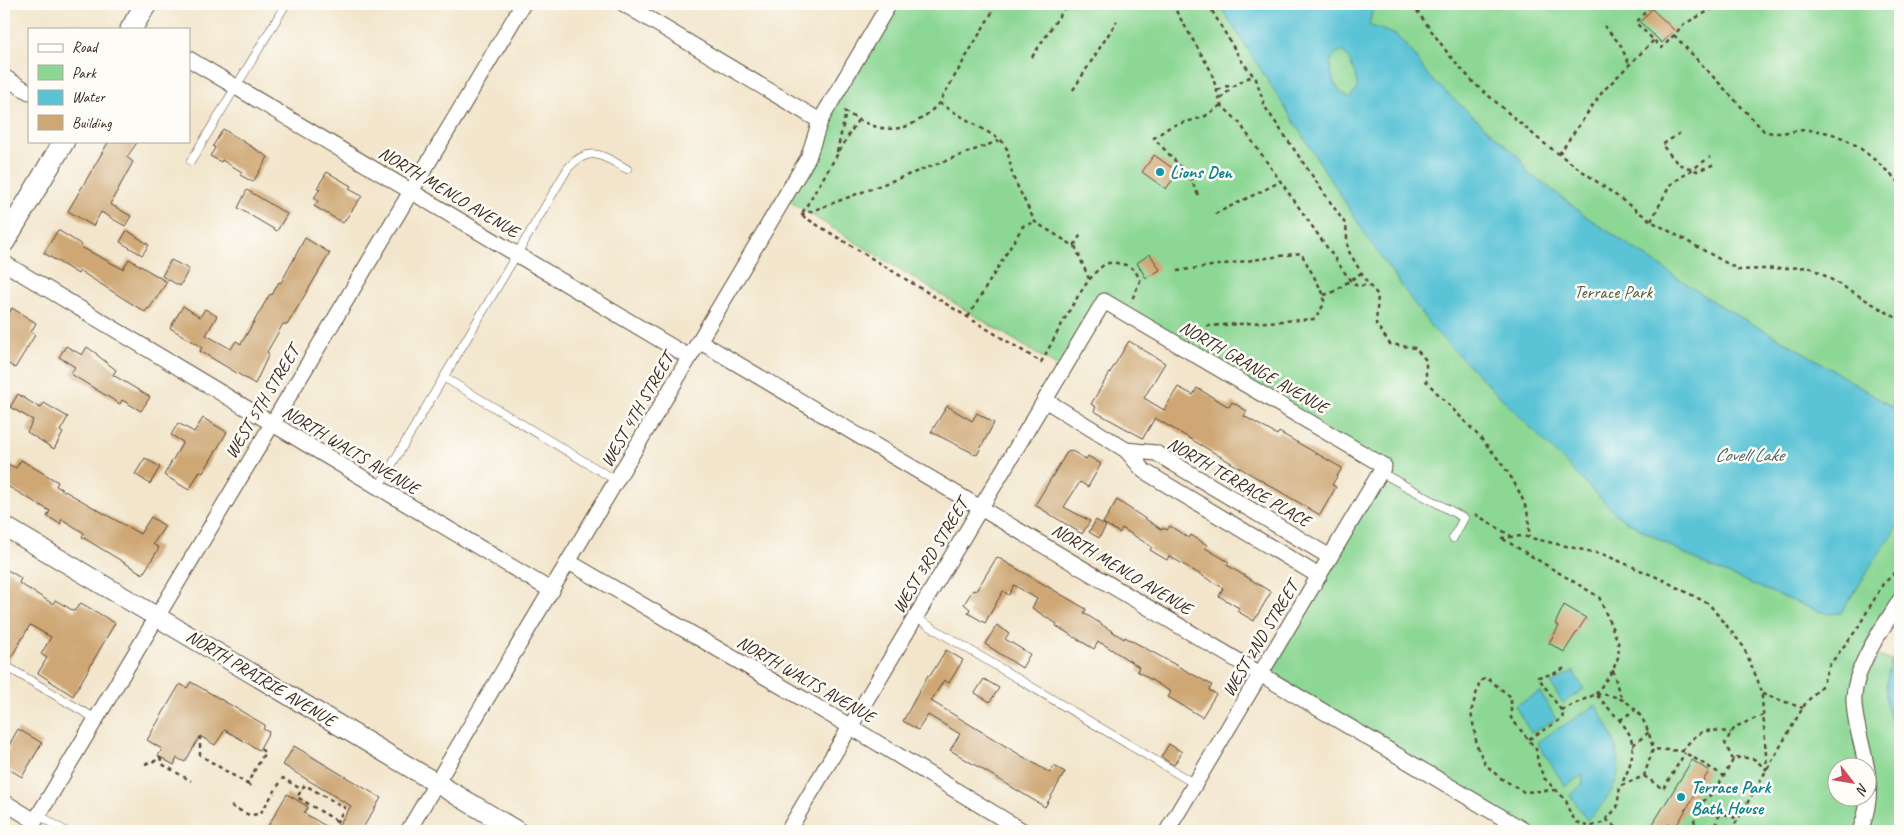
<svg xmlns="http://www.w3.org/2000/svg" width="1904" height="835" font-family="Caveat,sans-serif">
  <rect width="100%" height="100%" fill="#fdfcf7"/>
  <filter id="ink" filterUnits="userSpaceOnUse"><feTurbulence type="fractalNoise" baseFrequency=".02" numOctaves="2"/><feDisplacementMap in="SourceGraphic" scale="10" xChannelSelector="R" yChannelSelector="G"/><feConvolveMatrix kernelMatrix="1 2 1 2 8 2 1 2 1" color-interpolation-filters="sRGB"/></filter>
  <filter id="wash" filterUnits="userSpaceOnUse"><feTurbulence type="fractalNoise" baseFrequency=".0096" numOctaves="4" result="noise"/><feDisplacementMap in="SourceGraphic" scale="20" xChannelSelector="R" yChannelSelector="G"/><feGaussianBlur stdDeviation="1.12" result="paint"/><feColorMatrix in="noise" values="0 0 0 0 0 0 0 0 0 0 0 0 0 0 0 0 0 1.4 0 .05"/><feComposite in="paint" operator="in"/></filter>
  <g filter="url(#wash)">
    <rect width="100%" height="100%" fill="#f2e5cb"/>
    <!-- green -->
    <path fill="#8cd794" stroke="#648059" fill-rule="evenodd" d="M 892,4 L 1900,4 L 1900,604 L 1871,653 L 1900,664 L 1900,831 L 1525,831 L 1261,674 L 1384,466 L 1104,301 L 1063,370 L 784,198 ZM 1865,767 L 1866,798 L 1836,798 L 1836,768 Z"/>
    <!-- water -->
    <g fill="#5ac3d6" stroke="#4a767a" fill-rule="evenodd">
      <path d="M 1219,4 L 1374,4 L 1369,25 L 1396,35 L 1412,52 L 1429,77 L 1520,158 L 1528,174 L 1544,183 L 1584,215 L 1715,303 L 1807,354 L 1900,412 L 1900,522 L 1841,613 L 1828,614 L 1815,610 L 1703,564 L 1619,517 L 1431,327 L 1371,243 ZM 1338,52 L 1344,52 C 1351,62 1358,77 1357,89 L 1349,98 C 1334,91 1322,62 1338,52 Z"/>
      <path d="M 1900,643 L 1900,738 C 1880,704 1882,677 1900,643 Z"/>
      <polygon points="1573,671 1584,689 1563,703 1551,684"/>
      <polygon points="1540,692 1556,719 1531,733 1515,706"/>
      <path d="M 1596,705 C 1624,752 1631,780 1587,820 L 1570,795 L 1582,785 L 1583,775 L 1565,786 L 1537,742 Z"/>
    </g>
    <g id="blocks">
      <!-- building -->
      <g fill="#cea774">
        <polygon points="1652,9 1674,30 1662,43 1640,22"/>
        <polygon points="223,129 268,157 253,182 240,175 242,172 222,160 221,162 210,156 215,148 213,146"/>
        <polygon points="109,141 138,141 127,157 133,162 110,204 131,216 125,226 101,212 93,226 68,211"/>
        <polygon points="1154,155 1178,172 1166,189 1142,172"/>
        <polygon points="327,172 351,186 349,189 362,196 343,223 314,206 318,201 314,198 320,189 317,188"/>
        <polygon points="247,190 287,214 277,231 238,208"/>
        <polygon points="58,230 82,245 81,247 123,269 129,259 167,282 149,309 148,308 145,312 80,271 78,274 44,253"/>
        <polygon points="127,230 149,245 142,255 120,242"/>
        <polygon points="305,238 330,253 287,325 283,324 267,352 269,354 255,384 200,351 202,347 170,328 183,306 200,317 205,309 217,316 206,335 231,349 236,341 241,344 270,294 272,295 279,282 281,283"/>
        <polygon points="1150,254 1160,270 1146,278 1137,263"/>
        <polygon points="171,260 189,269 180,286 162,276"/>
        <polygon points="12,308 36,323 31,332 35,335 15,368 4,361 4,322"/>
        <polygon points="1129,341 1165,363 1144,398 1164,410 1178,387 1193,395 1197,388 1229,407 1232,402 1247,411 1244,416 1277,435 1279,432 1342,468 1332,485 1336,487 1320,515 1155,418 1143,438 1094,411 1096,407 1091,404"/>
        <polygon points="66,346 82,355 87,347 97,354 97,355 116,370 113,375 150,397 141,411 122,400 120,404 74,376 71,373 75,367 59,357"/>
        <polygon points="18,394 40,408 44,403 68,417 60,431 63,433 54,449 27,432 33,420 10,407"/>
        <polygon points="947,406 972,421 977,413 994,423 977,455 931,432"/>
        <polygon points="203,418 227,432 203,473 200,471 189,490 164,475 183,442 171,435 178,423 194,432"/>
        <polygon points="1072,451 1086,459 1088,456 1101,464 1088,487 1080,482 1064,507 1090,521 1082,534 1035,505 1067,452"/>
        <polygon points="145,458 160,467 150,484 135,474"/>
        <polygon points="21,460 58,482 56,486 140,534 151,517 165,526 153,544 159,548 143,574 82,537 84,533 62,519 60,524 47,516 50,511 4,484 4,462 16,468"/>
        <polygon points="1117,500 1162,530 1163,528 1167,530 1170,526 1189,538 1191,535 1207,545 1205,548 1229,562 1227,565 1271,592 1254,621 1237,611 1239,608 1219,596 1223,588 1169,556 1167,560 1150,550 1152,547 1122,528 1120,533 1103,523"/>
        <polygon points="1096,520 1106,526 1099,538 1089,532"/>
        <polygon points="997,557 1086,609 1084,613 1124,639 1125,637 1212,685 1209,690 1216,694 1202,717 1168,697 1171,692 1137,671 1139,667 1103,644 1098,642 1094,649 1056,626 1057,624 1032,608 1037,599 1014,585 1009,595 1003,591 985,623 968,613 970,609 964,604 973,590 976,591"/>
        <polygon points="4,568 21,578 19,583 53,604 55,600 74,611 81,603 115,623 73,696 38,673 47,658 41,654 51,637 30,625 9,661 4,659"/>
        <polygon points="1564,605 1586,618 1564,652 1549,643 1559,626 1555,624"/>
        <polygon points="997,625 1009,633 1005,639 1030,654 1022,668 985,644"/>
        <polygon points="946,650 963,660 949,683 944,680 931,701 1050,773 1054,766 1065,772 1045,807 950,750 960,734 928,715 918,730 903,721 928,675 930,676"/>
        <polygon points="984,679 999,688 990,702 975,693"/>
        <polygon points="191,682 265,725 263,729 269,732 259,750 225,730 215,745 200,736 185,762 177,758 174,765 158,756 162,749 147,740 180,684 187,688"/>
        <polygon points="18,729 42,743 22,777 4,766 4,758 10,748 8,747"/>
        <polygon points="1169,744 1182,752 1174,765 1161,757"/>
        <polygon points="294,746 381,798 361,831 335,831 351,806 283,765"/>
        <polygon points="1692,760 1709,771 1675,828 1668,824 1664,831 1658,831 1651,827"/>
        <polygon points="287,794 308,807 304,813 334,831 265,831"/>
      </g>
    </g>
  </g>
  <g filter="url(#ink)">
    <use href="#blocks" fill-opacity="0" stroke="#564638" stroke-width="1"/>
    <g fill="none" stroke-linecap="round" stroke-linejoin="round">
      <!-- service casing -->
      <g stroke="#564638" stroke-width="9">
        <g id="service">
          <polyline points="191,161 286,4"/>
          <polyline points="445,378 617,481"/>
          <polyline points="1380,472 1464,518 1453,538"/>
          <path d="M 378,488 L 568,168 C 590,144 603,156 627,169"/>
          <polyline points="916,618 1195,784"/>
          <polyline points="4,665 96,719"/>
          <polyline points="39,815 65,831"/>
        </g>
      </g>
      <!-- minor casing -->
      <g stroke="#564638" stroke-width="17">
        <g id="minor">
          <polyline points="624,4 820,121"/>
          <polyline points="189,59 689,357"/>
          <polyline points="4,77 29,92"/>
          <polyline points="4,263 552,591"/>
          <polyline points="699,341 1525,831"/>
          <polyline points="1045,400 1126,450 1144,471 1319,576"/>
          <polyline points="1126,450 1156,453 1330,557"/>
          <polyline points="569,562 851,727 1023,831"/>
          <polyline points="4,802 35,821 523,4"/>
          <polyline points="408,831 808,158 820,121 889,4"/>
          <polyline points="788,831 1104,301 1384,466 1167,831"/>
          <path d="M 1860,831 C 1874,796 1869,774 1860,738 C 1857,724 1853,710 1854,696 C 1857,661 1883,629 1900,600"/>
        </g>
      </g>
      <!-- tertiary casing -->
      <g stroke="#564638" stroke-width="21">
        <polyline id="tertiary" points="4,526 517,831"/>
      </g>
      <!-- secondary casing -->
      <g stroke="#564638" stroke-width="23">
        <g id="secondary">
          <polyline points="131,29 146,4"/>
          <polyline points="4,242 64,141"/>
        </g>
      </g>
      <!-- path -->
      <g stroke="#564638" stroke-width="2.5" stroke-dasharray="4 4" stroke-linecap="butt">
        <polyline points="1172,4 1211,71 1221,105 1238,121 1350,280 1357,286 1369,285"/>
        <path d="M 1208,4 L 1241,60 L 1256,79 L 1265,107 L 1346,225 L 1348,250 L 1368,284 L 1378,295 L 1376,324 L 1390,344 L 1415,348 L 1426,360 L 1426,381 C 1461,420 1510,459 1527,511 C 1529,519 1529,529 1529,537"/>
        <polyline points="1412,4 1449,55 1475,84 1541,141 1651,221 1739,270 1810,267 1900,320"/>
        <polyline points="1650,6 1636,23 1662,48 1684,24 1722,4"/>
        <polyline points="1604,26 1620,44 1629,64"/>
        <path d="M 1674,35 L 1764,131 C 1779,136 1792,130 1807,130 C 1849,131 1871,157 1900,183"/>
        <polyline points="1032,57 1067,4"/>
        <polyline points="1073,90 1117,21"/>
        <polyline points="1218,90 1227,86 1232,87 1253,75"/>
        <polyline points="1221,99 1232,87"/>
        <polyline points="939,103 1001,140 1007,149 1013,177 1035,222 1074,246 1081,234"/>
        <path d="M 844,111 C 881,135 907,137 939,103 L 997,4"/>
        <path d="M 858,120 L 801,215 L 1041,362 C 1055,339 1083,278 1104,265 C 1110,261 1116,263 1122,264 C 1134,267 1136,271 1140,281 L 1131,302"/>
        <polyline points="1680,133 1662,145 1678,164 1697,171 1715,164"/>
        <polyline points="837,152 846,112"/>
        <polyline points="1559,154 1603,91 1654,40"/>
        <polyline points="1198,195 1190,177 1154,138 1171,126 1204,117 1221,105"/>
        <polyline points="1215,214 1280,182"/>
        <polyline points="801,215 1001,140"/>
        <polyline points="1651,221 1670,185 1710,157"/>
        <polyline points="1075,246 1089,279"/>
        <polyline points="1177,271 1301,253 1324,295 1324,304 1315,319 1206,326"/>
        <polyline points="1324,295 1333,292 1361,273"/>
        <polyline points="968,317 1023,226 1035,222"/>
        <polyline points="1475,514 1511,536"/>
        <polyline points="1501,538 1522,536 1605,555 1661,579 1709,604 1743,646 1758,681 1762,697 1767,770"/>
        <polyline points="1503,539 1599,597 1618,642 1619,655 1613,670 1596,694"/>
        <polyline points="1613,670 1619,693 1624,700"/>
        <path d="M 1596,694 C 1632,695 1646,716 1653,749"/>
        <polyline points="1762,694 1803,708"/>
        <polyline points="1561,710 1538,677 1553,674 1567,667"/>
        <polyline points="1620,720 1635,710"/>
        <polyline points="200,736 200,755 247,784 265,752 260,749"/>
        <path d="M 1529,739 L 1563,718 L 1561,710 L 1596,694 C 1625,729 1647,735 1621,785"/>
        <polyline points="1633,745 1649,732"/>
        <path d="M 1682,751 C 1698,731 1704,727 1731,733"/>
        <polyline points="160,757 162,764 191,781"/>
        <polyline points="1733,760 1725,743 1735,727 1763,715"/>
        <polyline points="145,764 161,759"/>
        <polyline points="1644,776 1663,789 1685,753"/>
        <polyline points="247,784 254,788"/>
        <polyline points="1556,790 1524,792 1499,777 1485,764 1477,746 1471,712 1480,681 1487,678 1511,697 1511,718 1536,749 1538,763 1544,778 1566,800 1570,814 1577,822 1589,827 1602,823 1617,808 1620,786 1644,776 1653,749 1682,751 1724,776"/>
        <polyline points="231,806 249,815 260,814 283,778 302,790"/>
        <polyline points="1606,819 1620,831"/>
        <polyline points="4,824 16,831"/>
        <polyline points="332,830 345,808 305,785 297,797 337,821"/>
        <polyline points="1696,831 1694,819 1698,806 1716,790 1733,760 1740,757 1754,759 1767,770"/>
        <polyline points="1722,831 1718,829 1716,822 1719,816 1725,814 1738,819"/>
        <polyline points="1731,831 1805,704 1823,684 1828,667 1857,629 1883,584 1897,571 1900,562"/>
      </g>
      <!-- service -->
      <use href="#service" stroke="#fff" stroke-width="8"/>
      <!-- minor -->
      <use href="#minor" stroke="#fff" stroke-width="15"/>
      <!-- tertiary -->
      <use href="#tertiary" stroke="#fff" stroke-width="19"/>
      <!-- secondary -->
      <use href="#secondary" stroke="#fff" stroke-width="21"/>
    </g>
  </g>
  <!-- markers -->
  <g fill="#0f9aa8" stroke="#fdfcf7" stroke-width="2">
    <circle cx="1160" cy="172" r="5"/>
    <circle cx="1681" cy="797" r="5"/>
  </g>
  <g text-anchor="middle" dominant-baseline="central" stroke-width="5" stroke-linejoin="round" paint-order="stroke">
    <!-- culture labels -->
    <g font-size="18" font-weight="bold" fill="#0d838f" stroke="#fdfcf7" text-anchor="start">
      <text x="1170" y="172">Lions Den</text>
      <text x="1691" y="787">Terrace Park<tspan x="1691" dy="21">Bath House</tspan></text>
    </g>
    <!-- street labels -->
    <g font-size="18" fill="#3b2a1e" stroke="#fdfcf7">
      <text transform="translate(449 192) rotate(31)">NORTH MENLO AVENUE</text>
      <text transform="translate(1254 367) rotate(30)">NORTH GRANGE AVENUE</text>
      <text transform="translate(262 402) rotate(-59)">WEST 5TH STREET</text>
      <text transform="translate(637 410) rotate(-60)">WEST 4TH STREET</text>
      <text transform="translate(351 450) rotate(31)">NORTH WALTS AVENUE</text>
      <text transform="translate(1239 482) rotate(30)">NORTH TERRACE PLACE</text>
      <text transform="translate(930 556) rotate(-59)">WEST 3RD STREET</text>
      <text transform="translate(1122 569) rotate(31)">NORTH MENLO AVENUE</text>
      <text transform="translate(1260 639) rotate(-59)">WEST 2ND STREET</text>
      <text transform="translate(261 678) rotate(31)">NORTH PRAIRIE AVENUE</text>
      <text transform="translate(806 679) rotate(30)">NORTH WALTS AVENUE</text>
    </g>
    <!-- park labels -->
    <g font-size="18" fill="#535e41" stroke="#fdfcf7">
      <text x="1613" y="292">Terrace Park</text>
    </g>
    <!-- water labels -->
    <g font-size="19" font-style="italic" fill="#46605e" stroke="#fdfcf7">
      <text x="1749" y="455">Covell Lake</text>
    </g>
  </g>
  <!-- margin -->
  <rect width="1904" height="835" fill="none" stroke="#fdfcf7" stroke-width="20"/>
  <!-- legend -->
  <rect x="28" y="28" width="162" height="115" fill="#fdfcf7" stroke="#afa8a0"/>
  <rect x="38" y="44" width="25" height="8" fill="#ffffff" stroke="#afa8a0"/>
  <text x="72" y="52" font-size="15" fill="#3b2a1e">Road</text>
  <rect x="38" y="65" width="25" height="15" fill="#8cd794" stroke="#afa8a0"/>
  <text x="72" y="78" font-size="15" fill="#3b2a1e">Park</text>
  <rect x="38" y="90" width="25" height="15" fill="#5ac3d6" stroke="#afa8a0"/>
  <text x="72" y="102" font-size="15" fill="#3b2a1e">Water</text>
  <rect x="38" y="115" width="25" height="15" fill="#cea774" stroke="#afa8a0"/>
  <text x="72" y="128" font-size="15" fill="#3b2a1e">Building</text>
  <!-- north arrow -->
  <g transform="translate(1852 782) rotate(121)"><circle r="24" fill="#fdfcf7" stroke="#afa8a0"/>
  <path d="M0-4L9 19L0 12L-9 19Z" fill="#d1495b"/>
  <text y="-8" font-size="14" font-weight="bold" text-anchor="middle" fill="#3b2a1e">N</text>
  </g>
</svg>
